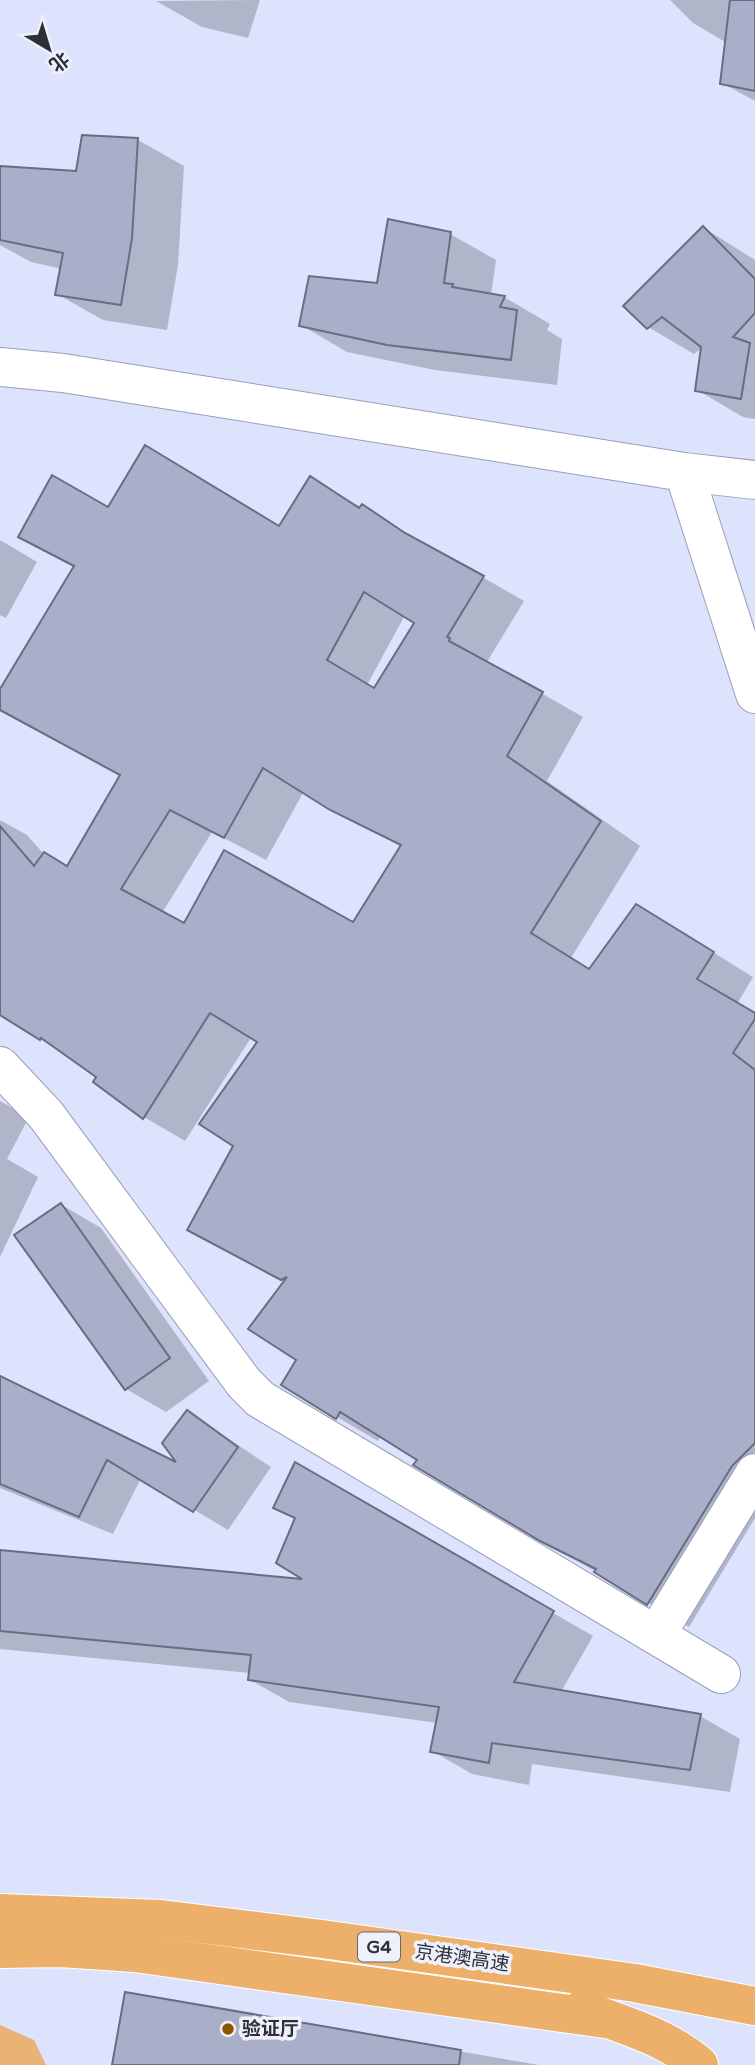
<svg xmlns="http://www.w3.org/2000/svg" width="755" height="2065" font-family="'Varela Round','Noto Sans SC',sans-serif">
  <rect width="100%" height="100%" fill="#dde3fd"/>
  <!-- grass -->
  <polygon fill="#e9b376" points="0,2025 34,2040 46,2065 0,2065"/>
  <!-- shadow -->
  <g fill="#0003" fill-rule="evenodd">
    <polygon points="260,0 248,38 202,27 156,1"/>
    <polygon points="670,0 755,0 755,101 722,83 727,43 693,23"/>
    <polygon points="83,137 138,140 184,166 178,265 167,330 103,320 57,294 62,269 31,262 0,245 0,168 78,173"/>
    <polygon points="704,228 755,260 755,419 743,417 697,390 703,347 694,354 648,327"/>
    <polygon points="450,234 496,260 491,295 504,297 550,324 547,330 562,339 557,385 435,370 347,352 301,325 379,285"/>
    <path d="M 311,478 L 524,601 L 487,662 L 583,717 L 547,781 L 640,846 L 571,958 L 590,970 L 677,930 L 753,977 L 737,1004 L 755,1015 L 755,1518 L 689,1627 L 541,1539 L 381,1435 L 378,1441 L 337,1417 L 299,1360 L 285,1282 L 189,1229 L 235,1145 L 260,1041 L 252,1036 L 185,1141 L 144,1117 L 95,1082 L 99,1076 L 65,1052 L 0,1013 L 0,820 L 27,835 L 43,853 L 68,868 L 122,775 L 0,708 L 0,692 L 75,567 L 20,537 L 109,509 L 280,528 ZM 405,615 L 416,622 L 376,690 L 367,685 ZM 304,791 L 402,847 L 354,924 L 185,926 L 162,913 L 212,832 L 266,860 Z"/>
    <polygon points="0,540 37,562 6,618 0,615"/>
    <polygon points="0,1101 29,1117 7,1159 38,1177 0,1257"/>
    <polygon points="62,1205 101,1228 209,1381 166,1412 126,1389"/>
    <polygon points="0,1378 181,1467 188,1412 271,1467 228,1530 141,1478 113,1534 0,1488"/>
    <polygon points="295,1464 593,1636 561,1692 700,1716 740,1739 730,1792 532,1764 529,1785 472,1774 432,1751 437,1723 289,1702 249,1679 250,1673 0,1649 0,1551 309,1581 297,1519 275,1507"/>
    <polygon points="126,1994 539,2065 113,2065"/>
  </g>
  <!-- building -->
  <g fill="#a9afc8" stroke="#676d83" stroke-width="2" fill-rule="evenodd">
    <polygon points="730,0 755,0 755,91 720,84"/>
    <polygon points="82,135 138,138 132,238 121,305 55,295 63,253 0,240 0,166 76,171"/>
    <polygon points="388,219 451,232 444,283 453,284 452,287 505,296 500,307 517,310 511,360 387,345 299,326 309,276 377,283"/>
    <polygon points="703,226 755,279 755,313 733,337 750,343 741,399 695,391 701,347 662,317 647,329 623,306"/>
    <path d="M 145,445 L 279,526 L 310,476 L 359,508 L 362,504 L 405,533 L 484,576 L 447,637 L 450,638 L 449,641 L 543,692 L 507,756 L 601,821 L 531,933 L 589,969 L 636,904 L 714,952 L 697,979 L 755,1013 L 755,1019 L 733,1053 L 755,1070 L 755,1443 L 732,1466 L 647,1605 L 594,1572 L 596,1569 L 540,1541 L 413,1465 L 417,1460 L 340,1412 L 336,1419 L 281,1385 L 296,1360 L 248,1329 L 287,1277 L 281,1280 L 187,1230 L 233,1146 L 199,1124 L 257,1042 L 210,1013 L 143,1119 L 93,1082 L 96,1077 L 41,1038 L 40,1040 L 0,1015 L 0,826 L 34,866 L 44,852 L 67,866 L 120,775 L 0,710 L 0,689 L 74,566 L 18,537 L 52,475 L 108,507 ZM 364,592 L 414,623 L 374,688 L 327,660 ZM 263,768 L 330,810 L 401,845 L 353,922 L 224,850 L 184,923 L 121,889 L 170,810 L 224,838 Z"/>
    <polygon points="61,1203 170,1358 125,1390 14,1235"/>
    <polygon points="0,1376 176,1462 162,1443 187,1410 238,1447 193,1512 107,1460 79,1517 0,1484"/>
    <polygon points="295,1462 554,1611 514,1682 701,1714 690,1770 492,1743 489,1763 430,1752 439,1707 248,1680 251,1655 0,1631 0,1550 302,1579 276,1563 295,1518 273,1508"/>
    <polygon points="125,1992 461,2050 459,2065 112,2065"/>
  </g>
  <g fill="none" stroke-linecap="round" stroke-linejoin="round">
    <!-- minor casing -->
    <g stroke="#999fb7" stroke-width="40">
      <g id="minor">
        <polyline points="0,367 63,373 684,472 755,694"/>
        <polyline points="684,472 755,480"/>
        <polyline points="0,1066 46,1115 244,1383 260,1399 721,1674"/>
        <polyline points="656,1635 755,1473"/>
      </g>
    </g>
    <!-- highway casing -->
    <g stroke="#fff" stroke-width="40">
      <g id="highway">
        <polyline points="0,1913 161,1919 322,1939 635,1983 755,2006"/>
        <polyline points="0,1949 60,1948 135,1953 605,2019"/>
        <path d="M 582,2009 C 624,2026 664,2035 699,2065"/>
      </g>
    </g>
    <!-- minor -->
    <use href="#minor" stroke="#fff" stroke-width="38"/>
    <!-- highway -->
    <use href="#highway" stroke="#ecb06b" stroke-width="38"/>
  </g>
  <!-- markers -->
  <circle fill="#8a5602" stroke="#eef1fc" stroke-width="2.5" cx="228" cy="2029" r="7"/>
  <g text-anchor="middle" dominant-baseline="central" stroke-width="7" stroke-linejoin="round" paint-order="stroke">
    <!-- shield labels -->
    <rect fill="#eef1fc" stroke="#666873" stroke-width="2" x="358" y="1932.5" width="42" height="29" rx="5"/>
    <g font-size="18" font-weight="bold" fill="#2c2e38">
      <text x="379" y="1947">G4</text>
    </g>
    <!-- street labels -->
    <g font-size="19" fill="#2c2e38" stroke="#eef1fc">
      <text transform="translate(462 1958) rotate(8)">京港澳高速</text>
    </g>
    <!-- poi labels -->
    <g font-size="19" font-weight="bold" fill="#2c2e38" stroke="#eef1fc" text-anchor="start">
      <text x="242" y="2029">验证厅</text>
    </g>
  </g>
  <!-- north arrow -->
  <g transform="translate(49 49) rotate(142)" stroke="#eef1fc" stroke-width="5" paint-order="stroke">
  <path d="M0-5L12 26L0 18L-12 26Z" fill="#2c2e38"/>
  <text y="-10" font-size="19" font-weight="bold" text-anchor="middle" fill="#2c2e38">北</text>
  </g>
</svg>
